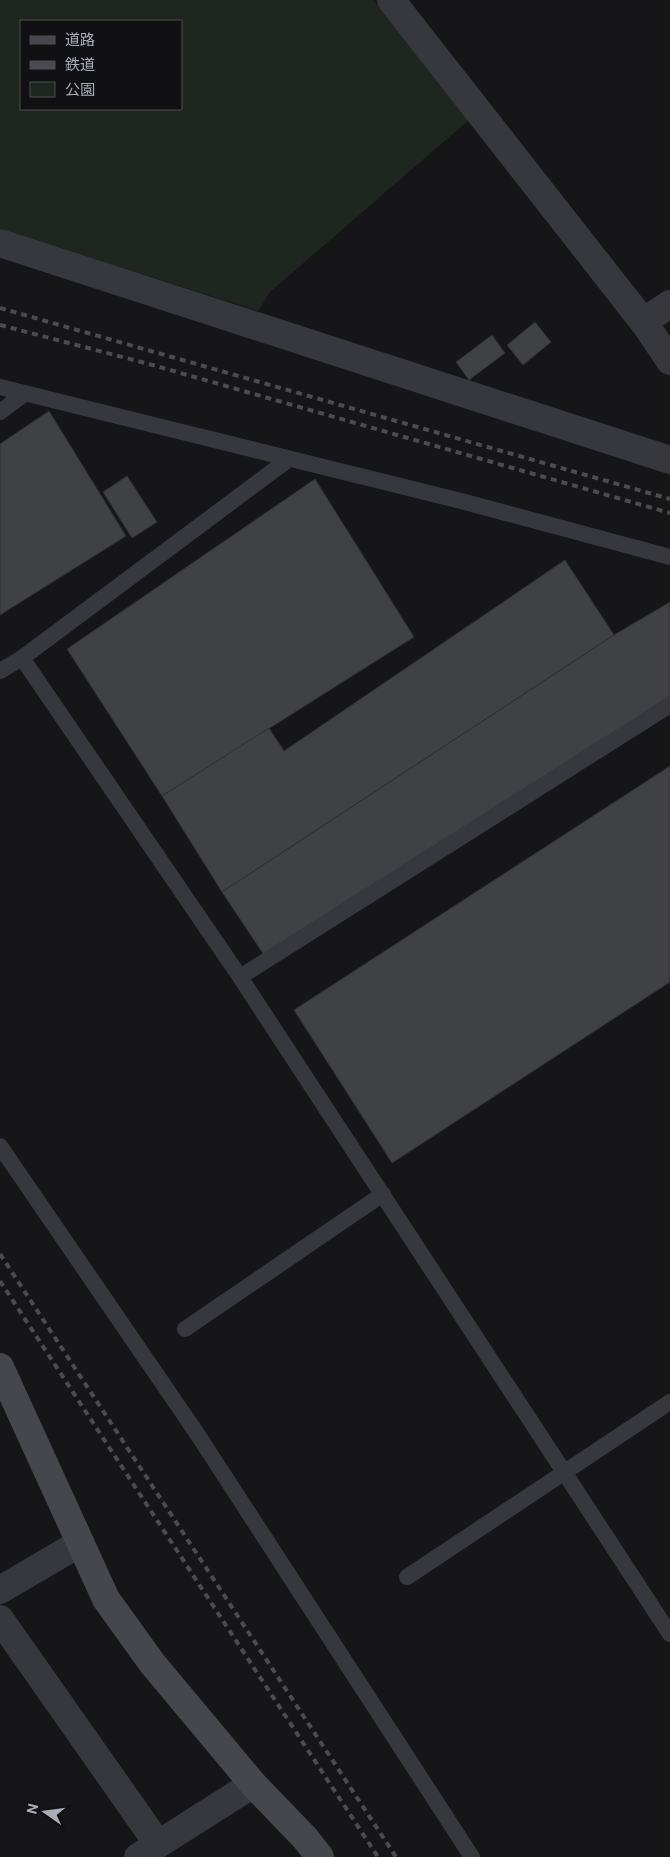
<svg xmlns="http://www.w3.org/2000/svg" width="670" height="1857" font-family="Roboto,'Noto Sans JP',sans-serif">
  <rect width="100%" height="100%" fill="#161618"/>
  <!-- green -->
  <path fill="#1e261f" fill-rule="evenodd" d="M 0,0 L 373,0 L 470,119 L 270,292 L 258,311 L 0,229 ZM 21,21 L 181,21 L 181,109 L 21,109 Z"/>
  <!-- building -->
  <g fill="#404145" stroke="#303034">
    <polygon points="535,322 551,342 523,365 507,345"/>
    <polygon points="492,335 505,353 469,380 456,362"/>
    <polygon points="49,411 126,536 0,615 0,444"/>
    <polygon points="127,476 157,522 132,538 103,492"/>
    <polygon points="315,479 414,637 162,796 67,649"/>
    <polygon points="565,560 614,635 222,892 162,796 269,728 284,751"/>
    <polygon points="670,602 670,696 266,958 222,892 614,635"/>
    <polygon points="670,766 670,982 392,1163 294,1010"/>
  </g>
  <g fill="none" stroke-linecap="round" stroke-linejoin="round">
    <!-- lane -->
    <g stroke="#37383d" stroke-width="16">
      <polyline points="0,387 461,501 670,557"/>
      <polyline points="0,412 24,394"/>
      <polyline points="22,658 240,977 670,1634"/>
      <polyline points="0,671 22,658 289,459"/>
      <polyline points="240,977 670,705"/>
      <polyline points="0,1146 198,1435 472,1857"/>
      <polyline points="185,1329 383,1194"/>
      <polyline points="407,1577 670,1402"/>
    </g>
    <!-- street -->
    <g stroke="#37383d" stroke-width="28">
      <polyline points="391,0 645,324 655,314 670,304"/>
      <polyline points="0,243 670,460"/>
      <polyline points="645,324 670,361"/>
      <polyline points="0,1590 80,1543"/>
      <polyline points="0,1619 158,1844"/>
      <polyline points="138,1857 253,1784"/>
    </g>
    <!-- secondary -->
    <polyline stroke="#45474d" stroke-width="28" points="0,1367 106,1599 152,1663 253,1784 305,1838 320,1857"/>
    <!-- rail -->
    <g stroke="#4a4c52" stroke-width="4" stroke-dasharray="6 5" stroke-linecap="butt">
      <polyline points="0,308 670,499"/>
      <polyline points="0,325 149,364 670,513"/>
      <polyline points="0,1254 396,1857"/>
      <polyline points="0,1281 378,1857"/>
    </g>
  </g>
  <!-- legend -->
  <rect x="20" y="20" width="162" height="90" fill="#111113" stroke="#4d4f55"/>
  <rect x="30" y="36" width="25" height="8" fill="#45474d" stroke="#4d4f55"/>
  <text x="65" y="45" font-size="15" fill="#a8adb8">道路</text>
  <rect x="30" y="61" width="25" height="8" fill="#4a4c52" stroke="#4d4f55"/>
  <text x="65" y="70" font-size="15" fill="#a8adb8">鉄道</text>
  <rect x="30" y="82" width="25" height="15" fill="#1e261f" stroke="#4d4f55"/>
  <text x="65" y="95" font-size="15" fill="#a8adb8">公園</text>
  <!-- north arrow -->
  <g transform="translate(45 1812) rotate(284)" stroke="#111113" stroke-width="4" paint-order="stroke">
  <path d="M0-4L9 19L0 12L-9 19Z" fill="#a8adb8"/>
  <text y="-8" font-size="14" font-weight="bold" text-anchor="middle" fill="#a8adb8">N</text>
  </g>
</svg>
